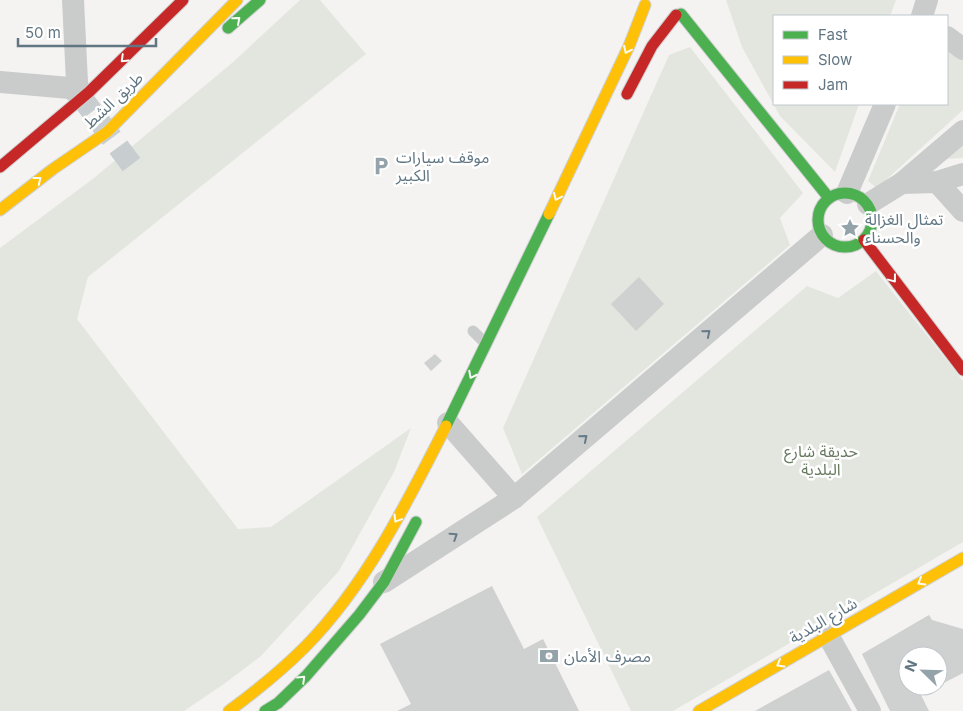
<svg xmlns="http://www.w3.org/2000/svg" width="963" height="711" font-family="Inter,'Noto Sans Arabic',sans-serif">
  <rect width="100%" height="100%" fill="#f4f3f1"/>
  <!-- green -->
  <g fill="#e3e6df">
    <polygon points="300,0 320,0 366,54 88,277 77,319 238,529 271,527 411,428 394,472 339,571 261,656 224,684 184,711 0,711 0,248 94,178 232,63"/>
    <polygon points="726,0 896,0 890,16 774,16 774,104 859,104 835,172 780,116 742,47"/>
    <polygon points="690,47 803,193 780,218 790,245 522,474 503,428 669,55"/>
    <polygon points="947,47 963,59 963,110 877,188 868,181 900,104 947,104"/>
    <polygon points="963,142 963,158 945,159"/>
    <polygon points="876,271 963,381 963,542 673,711 631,711 537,517 807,286 838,298"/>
  </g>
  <!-- building -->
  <g fill="#cfd0d0">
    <polygon points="639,277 664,304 636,331 611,304"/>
    <polygon points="435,354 442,361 431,371 424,363"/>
    <polygon points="492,586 524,649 543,639 579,711 397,711 411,704 380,644"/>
    <polygon points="929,615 932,620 963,629 963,673 938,686 938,656 908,656 908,686 938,686 921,695 929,711 890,711 862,654"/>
    <polygon points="829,670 852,711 755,711"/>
  </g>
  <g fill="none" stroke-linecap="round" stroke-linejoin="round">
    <!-- street-tunnel -->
    <polyline stroke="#c8ced0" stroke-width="22" stroke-dasharray="22 11" stroke-linecap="butt" points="79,94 134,168"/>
    <!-- fast casing -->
    <g stroke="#ced0d1" stroke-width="13">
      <g id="fast">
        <polyline points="681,14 829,198"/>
        <polyline points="228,28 260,0"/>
        <circle cx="845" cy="220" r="27"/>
        <polyline points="446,426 549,214"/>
        <polyline points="265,711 278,703 306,676 359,615 384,582 416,522"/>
      </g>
    </g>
    <!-- slow casing -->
    <g stroke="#ced0d1" stroke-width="13">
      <g id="slow">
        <polyline points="0,210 53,169 107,132 237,0"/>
        <polyline points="549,214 629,46 645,5"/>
        <path d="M 229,711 C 256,691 281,671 305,647 C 366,585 407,503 446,426"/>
        <polyline points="699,711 963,558"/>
      </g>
    </g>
    <!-- jam casing -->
    <g stroke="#ced0d1" stroke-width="13">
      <g id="jam">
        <polyline points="627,94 652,46 676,15"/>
        <polyline points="0,167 89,92 183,0"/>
        <polyline points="864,240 963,370"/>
      </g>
    </g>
    <!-- lane -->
    <polyline stroke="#cacccc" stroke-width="11" points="473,331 486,344"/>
    <!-- street -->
    <g stroke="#cacccc" stroke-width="22">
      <polyline points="73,0 77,82 79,94"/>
      <polyline points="922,16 927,0"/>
      <polyline points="947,37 963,49"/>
      <polyline points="0,82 70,88 79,94"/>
      <polyline points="937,182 963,211"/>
      <polyline points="902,183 937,182 963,174"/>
      <polyline points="847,193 885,104"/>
      <polyline points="868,204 902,183 963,131"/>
      <polyline points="448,423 514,498"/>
      <polyline points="384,582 514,498 822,235"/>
      <polyline points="828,635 870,711"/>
    </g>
    <!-- fast -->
    <use href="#fast" stroke="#4caf50" stroke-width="11"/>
    <!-- slow -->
    <use href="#slow" stroke="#ffc107" stroke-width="11"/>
    <!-- jam -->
    <use href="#jam" stroke="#c62828" stroke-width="11"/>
  </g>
  <!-- one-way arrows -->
  <defs><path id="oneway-chevron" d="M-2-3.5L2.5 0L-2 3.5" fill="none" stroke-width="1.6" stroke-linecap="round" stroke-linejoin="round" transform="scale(1.25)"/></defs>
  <g stroke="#f6fbf6">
    <use href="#oneway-chevron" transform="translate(237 20) rotate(-41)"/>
    <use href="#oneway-chevron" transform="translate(627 50) rotate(116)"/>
    <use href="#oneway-chevron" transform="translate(124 59) rotate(136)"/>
    <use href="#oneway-chevron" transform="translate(38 180) rotate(-38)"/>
    <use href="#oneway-chevron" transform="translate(557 197) rotate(115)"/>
    <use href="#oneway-chevron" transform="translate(893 279) rotate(53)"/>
    <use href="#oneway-chevron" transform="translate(472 375) rotate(117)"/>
    <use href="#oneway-chevron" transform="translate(397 519) rotate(121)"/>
    <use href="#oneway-chevron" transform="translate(921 582) rotate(150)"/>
    <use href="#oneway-chevron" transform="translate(780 664) rotate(150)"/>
    <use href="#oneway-chevron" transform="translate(302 679) rotate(-44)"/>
  </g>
  <g stroke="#667a87">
    <use href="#oneway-chevron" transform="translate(707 333) rotate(-40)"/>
    <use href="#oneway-chevron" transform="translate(584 438) rotate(-40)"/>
    <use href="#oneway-chevron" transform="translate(454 536) rotate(-33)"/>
  </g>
  <!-- icons -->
  <defs>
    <g id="parking-bare" transform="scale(1.5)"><path d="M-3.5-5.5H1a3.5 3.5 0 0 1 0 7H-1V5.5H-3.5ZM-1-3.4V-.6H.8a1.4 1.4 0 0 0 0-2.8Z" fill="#94a2aa" stroke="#fff" stroke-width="2.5" paint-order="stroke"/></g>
    <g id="sight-bare" transform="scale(1.5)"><path d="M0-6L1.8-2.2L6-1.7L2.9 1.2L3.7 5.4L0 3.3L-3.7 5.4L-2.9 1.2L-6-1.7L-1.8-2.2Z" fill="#94a2aa" stroke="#fff" stroke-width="2.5" paint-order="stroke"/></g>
    <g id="bank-bare" transform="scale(1.5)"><path d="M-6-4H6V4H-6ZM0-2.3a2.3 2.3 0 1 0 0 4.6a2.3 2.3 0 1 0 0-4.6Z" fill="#94a2aa" stroke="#fff" stroke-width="2.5" paint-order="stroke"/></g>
  </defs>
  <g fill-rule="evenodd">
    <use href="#parking-bare" x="381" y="166"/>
    <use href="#sight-bare" x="850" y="228"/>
    <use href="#bank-bare" x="549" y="656"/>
  </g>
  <g text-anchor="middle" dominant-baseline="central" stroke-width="5" stroke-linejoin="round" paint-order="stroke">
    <!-- street labels -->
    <g font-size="16" fill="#617683" stroke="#fff">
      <text transform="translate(113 100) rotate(-43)">طريق الشط</text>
      <text transform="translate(823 620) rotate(-30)">شارع البلدية</text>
    </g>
    <!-- poi labels -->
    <g font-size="16" fill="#617683" stroke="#fff" text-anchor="start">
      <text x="396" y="157">موقف سيارات<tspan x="396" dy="18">الكبير</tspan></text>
      <text x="865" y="219">تمثال الغزالة<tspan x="865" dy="18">والحسناء</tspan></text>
      <text x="564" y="656">مصرف الأمان</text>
    </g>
    <!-- park labels -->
    <g font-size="16" fill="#677a60" stroke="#fff">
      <text x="821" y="451">حديقة شارع<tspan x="821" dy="18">البلدية</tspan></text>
    </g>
  </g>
  <!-- legend -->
  <rect x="773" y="15" width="175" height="90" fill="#ffffff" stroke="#c0c8cd"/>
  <rect x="783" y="31" width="25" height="8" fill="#4caf50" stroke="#c0c8cd"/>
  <text x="818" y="40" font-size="15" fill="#617683">Fast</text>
  <rect x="783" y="56" width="25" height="8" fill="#ffc107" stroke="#c0c8cd"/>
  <text x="818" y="65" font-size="15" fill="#617683">Slow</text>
  <rect x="783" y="81" width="25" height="8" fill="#c62828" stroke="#c0c8cd"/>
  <text x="818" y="90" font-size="15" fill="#617683">Jam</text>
  <!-- north arrow -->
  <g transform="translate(923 671) rotate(293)"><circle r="24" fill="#ffffff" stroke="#c0c8cd"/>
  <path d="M0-4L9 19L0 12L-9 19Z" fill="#94a2aa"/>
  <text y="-8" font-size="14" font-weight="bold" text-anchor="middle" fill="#617683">N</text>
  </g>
  <!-- scale -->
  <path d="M18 38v8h138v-8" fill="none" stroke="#617683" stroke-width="2.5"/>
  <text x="25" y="38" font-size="15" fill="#617683" stroke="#ffffff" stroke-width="4" paint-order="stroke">50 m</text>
</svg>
